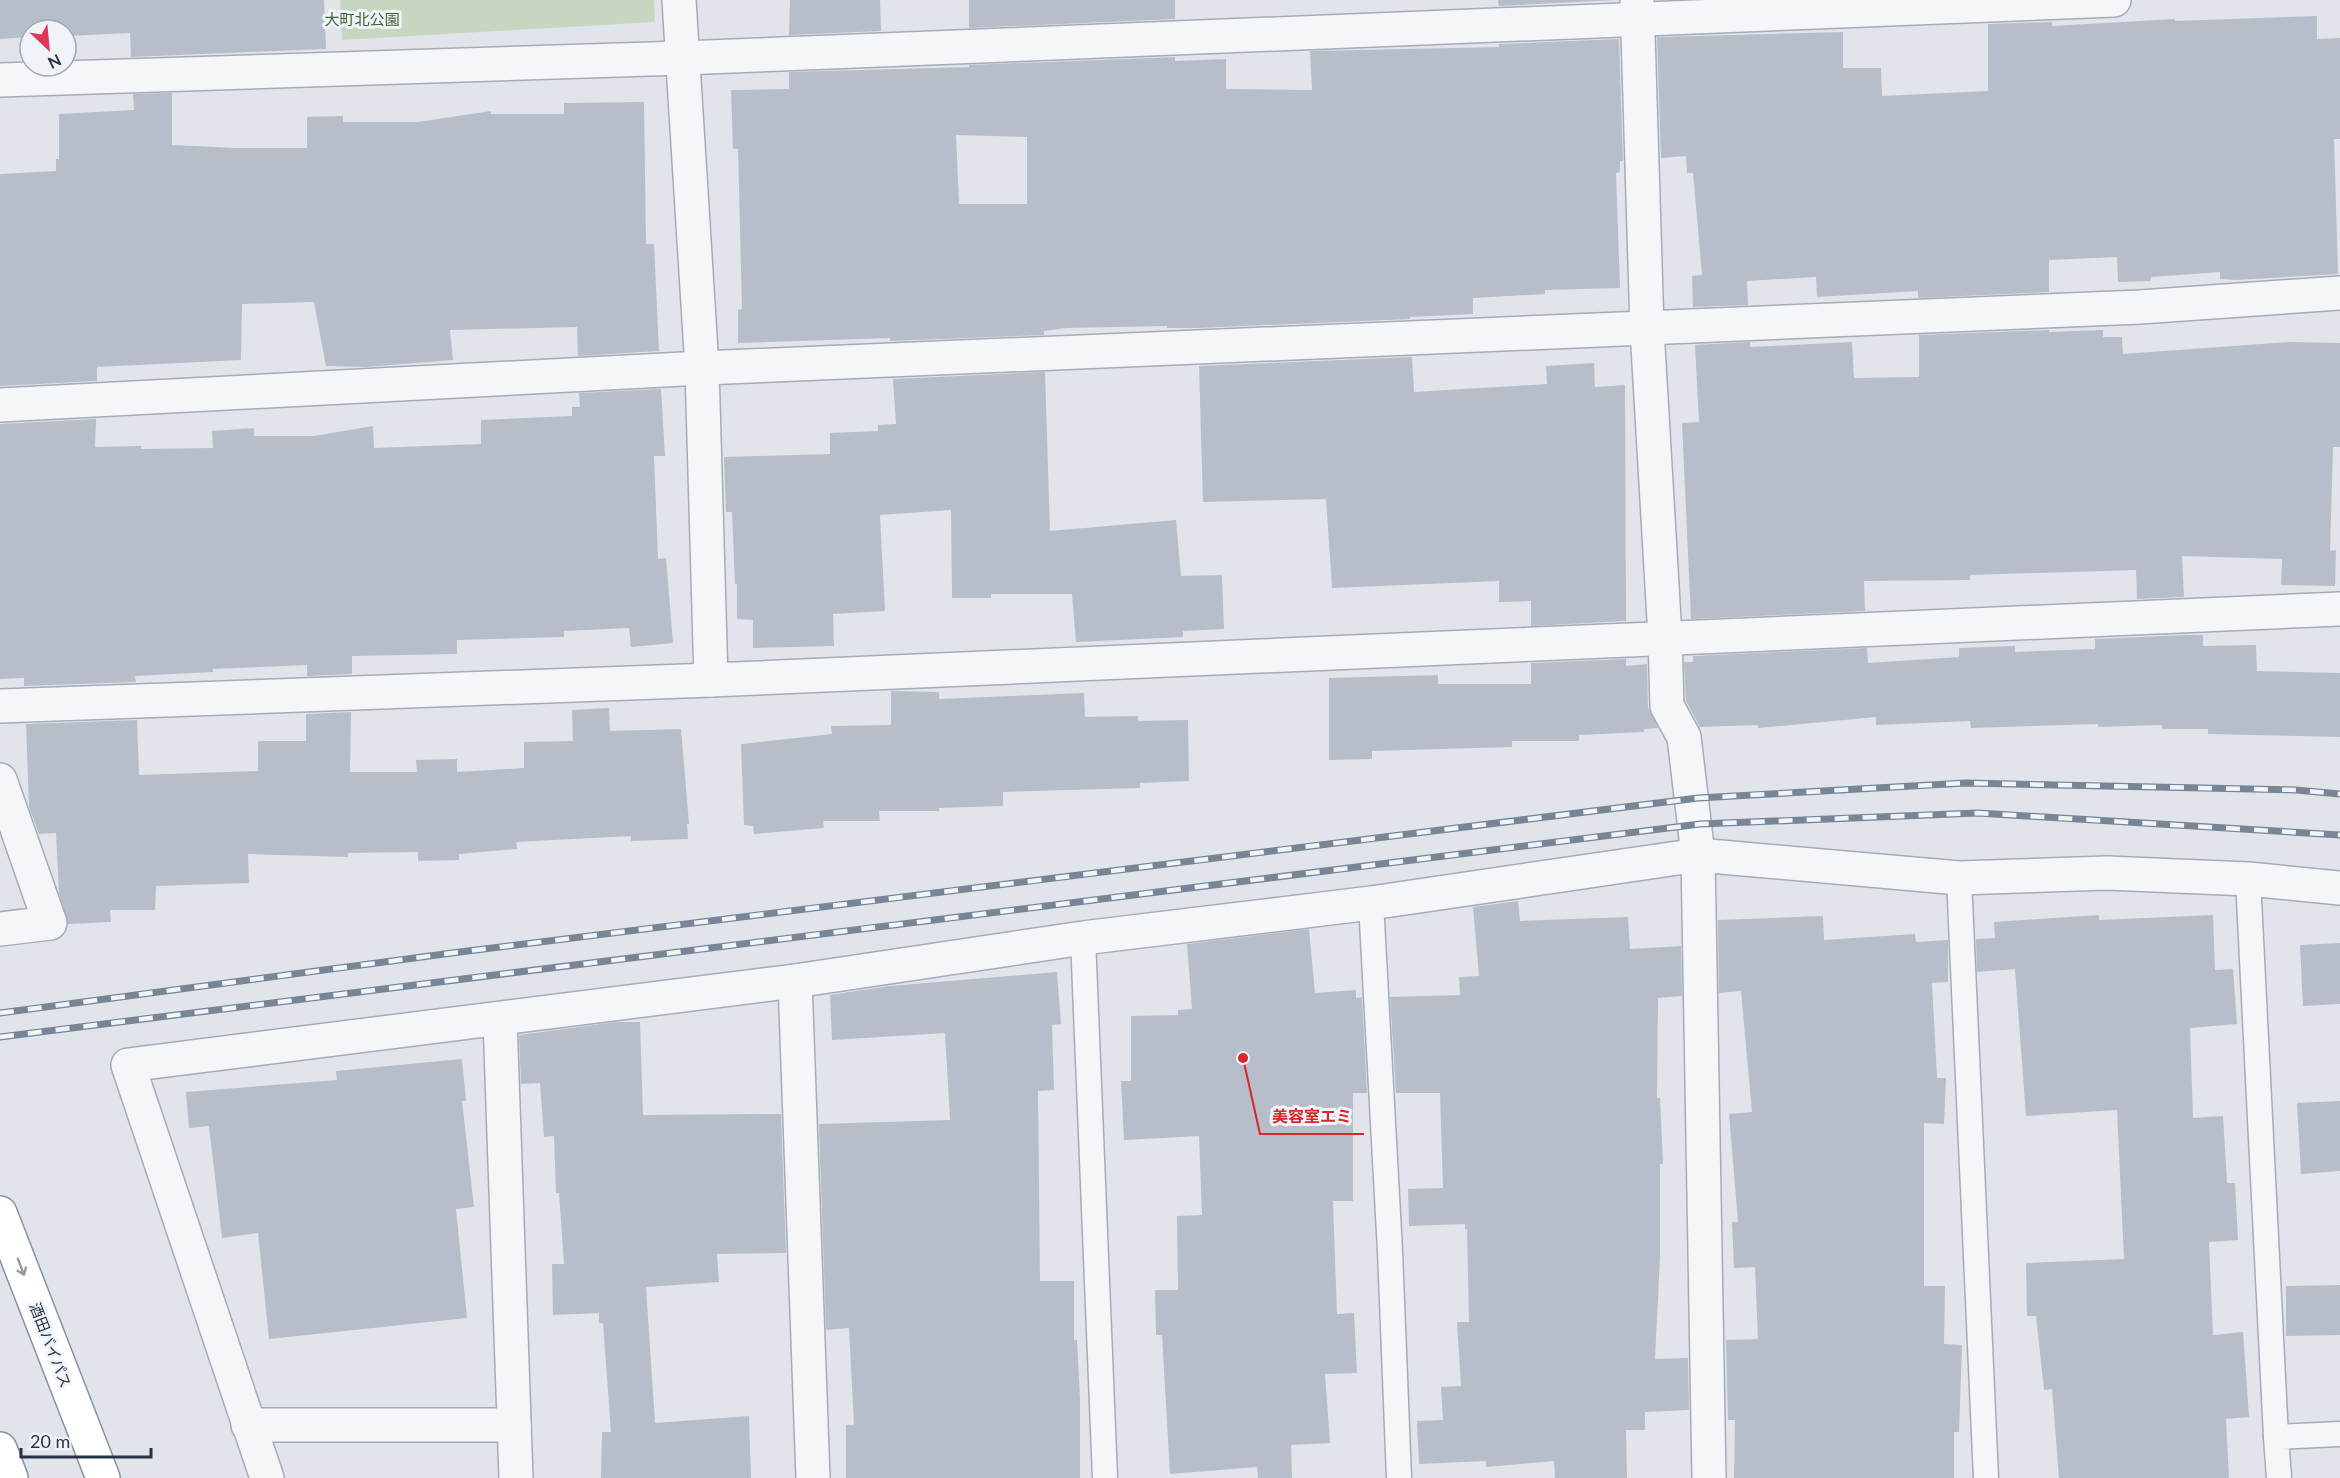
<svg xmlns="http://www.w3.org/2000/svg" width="2340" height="1478" font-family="Lato,'Noto Sans JP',sans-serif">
  <rect width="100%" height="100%" fill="#e1e5eb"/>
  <!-- green -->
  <polygon fill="#c7d6c1" points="340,0 654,0 655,22 342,40"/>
  <!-- building -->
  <g fill="#b7bec9" fill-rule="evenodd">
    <polygon points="0,0 324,0 326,49 131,57 130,33 66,36 66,30 30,30 30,37 0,39"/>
    <polygon points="790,0 880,0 881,31 789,35"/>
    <polygon points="969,0 1175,0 1175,19 969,28"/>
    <polygon points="1498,0 1618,0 1499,6"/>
    <polygon points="2317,16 2317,39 2340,38 2340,139 2334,139 2338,274 2236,280 2220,279 2220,272 2151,277 2151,281 2118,282 2117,257 2049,260 2049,292 1918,298 1918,291 1817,297 1816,277 1747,281 1748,305 1693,307 1692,276 1702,275 1693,173 1687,173 1686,156 1661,158 1657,37 1843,32 1843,68 1881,68 1882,96 1988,91 1988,24 2052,22 2052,26 2175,19 2175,21"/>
    <path d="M 1619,39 L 1623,161 L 1620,161 L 1620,172 L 1616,173 L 1620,288 L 1545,290 L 1545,294 L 1473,298 L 1473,314 L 1410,317 L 1410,319 L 1197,328 L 1167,328 L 1167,326 L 1066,328 L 1044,331 L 1044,335 L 890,341 L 890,338 L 738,343 L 738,310 L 742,309 L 738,149 L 733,149 L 731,90 L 789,89 L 789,72 L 969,67 L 969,65 L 1175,57 L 1175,61 L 1226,59 L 1226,89 L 1312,90 L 1310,51 L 1499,47 L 1499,44 ZM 956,135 L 1027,137 L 1027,204 L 959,204 Z"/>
    <polygon points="172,93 172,145 237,148 307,148 307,117 343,116 343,122 418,122 491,111 491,114 564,114 564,103 644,102 646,244 654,244 659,351 578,356 577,327 450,330 453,360 366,367 326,366 314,302 242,304 241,360 97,367 97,381 0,386 0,174 56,171 56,159 59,159 59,114 134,110 133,94"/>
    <polygon points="2049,330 2049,332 2103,330 2103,337 2122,337 2123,354 2289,342 2340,343 2340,447 2333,447 2330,551 2336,550 2335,586 2281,585 2282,559 2182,556 2184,597 2137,599 2136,570 1970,575 1970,580 1864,581 1865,611 1691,619 1682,423 1699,422 1695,345 1750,342 1750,347 1852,342 1854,378 1919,377 1919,335"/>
    <polygon points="1412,357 1414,392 1547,384 1546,366 1594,363 1595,387 1625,385 1626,621 1531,626 1531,601 1499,602 1499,581 1332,588 1326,499 1203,502 1199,366"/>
    <polygon points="1045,372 1050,531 1176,520 1181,576 1222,575 1224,629 1183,631 1183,637 1076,642 1072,594 991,594 991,598 952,598 951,510 880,515 885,611 833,614 834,646 753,648 753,620 737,619 737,584 735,584 732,512 726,512 724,457 830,454 830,433 878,431 878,425 896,424 893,379"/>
    <polygon points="661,389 665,456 654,456 658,559 666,558 673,643 631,647 629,628 564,631 564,637 457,640 457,654 352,656 352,674 307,676 307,665 213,669 213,672 135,676 136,682 24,686 24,678 0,679 0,424 96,419 95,447 141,446 141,449 213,448 212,431 254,428 254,436 314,436 373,426 374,448 481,444 481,420 572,416 572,407 580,407 579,393"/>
    <polygon points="2185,635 2203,635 2203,646 2256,645 2257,671 2340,673 2340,737 2208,734 2208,729 2162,729 2162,725 2098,727 2098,724 1971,728 1970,721 1876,725 1876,717 1758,728 1758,725 1700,727 1686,701 1684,662 1693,662 1693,656 1867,648 1868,663 1959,657 1959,648 2015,646 2015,652 2095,649 2095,639"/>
    <polygon points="1626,659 1626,666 1647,664 1648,707 1658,728 1644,729 1644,732 1579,735 1579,741 1512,741 1512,747 1372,751 1372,759 1329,760 1329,678 1438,675 1438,684 1531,684 1531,663"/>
    <polygon points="891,691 939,692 939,699 1084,693 1085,717 1138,716 1138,721 1188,720 1189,781 1140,783 1140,788 1003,792 1003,806 939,808 939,811 879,811 880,821 823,821 824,828 754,834 753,826 744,825 741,744 832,734 831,726 891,725"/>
    <polygon points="609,708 610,731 681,729 689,824 687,824 688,839 631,841 631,836 516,842 517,849 459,854 459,860 418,861 418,852 348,853 348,857 248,854 249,883 156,886 155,910 110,910 111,922 68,924 59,893 56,833 39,834 29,807 26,724 137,720 139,775 258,771 258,741 306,741 306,714 351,712 350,772 417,772 416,760 457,759 457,772 524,768 524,742 573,741 572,710"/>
    <polygon points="1518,901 1520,921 1628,917 1630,949 1681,946 1682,996 1658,998 1657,1098 1660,1098 1663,1164 1660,1164 1660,1257 1655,1359 1688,1358 1689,1410 1645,1412 1645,1430 1626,1430 1627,1478 1555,1478 1554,1461 1486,1467 1486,1461 1419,1464 1417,1421 1443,1420 1441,1387 1461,1386 1457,1322 1469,1322 1467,1229 1465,1229 1465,1224 1409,1226 1408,1189 1443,1188 1440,1093 1396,1093 1390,997 1460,995 1459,977 1479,976 1473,907"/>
    <polygon points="2099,915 2099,920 2213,915 2215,970 2233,969 2237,1024 2190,1028 2193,1118 2223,1116 2227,1183 2235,1183 2238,1240 2209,1242 2213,1335 2243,1332 2249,1417 2226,1419 2229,1478 2059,1478 2052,1389 2044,1390 2036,1316 2027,1316 2026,1263 2124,1259 2117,1110 2026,1116 2015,969 1977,972 1976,939 1995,938 1994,922"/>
    <polygon points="1823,916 1824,940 1915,934 1916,942 1948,940 1948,982 1932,983 1937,1078 1946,1078 1944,1124 1924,1123 1924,1286 1945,1286 1944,1344 1962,1345 1959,1432 1954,1432 1954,1478 1734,1478 1735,1420 1728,1420 1726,1340 1758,1339 1755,1267 1734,1268 1732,1222 1738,1222 1729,1114 1752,1112 1741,991 1719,993 1718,920"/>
    <polygon points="1309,929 1315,993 1356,990 1356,998 1362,997 1367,1093 1353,1093 1353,1201 1333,1201 1337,1314 1354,1313 1357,1373 1325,1374 1330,1443 1291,1445 1292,1478 1258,1478 1257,1467 1170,1474 1162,1335 1156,1335 1155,1290 1178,1290 1177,1216 1202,1215 1199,1136 1124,1140 1121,1081 1131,1081 1131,1016 1178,1015 1178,1010 1192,1009 1187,944"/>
    <polygon points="2340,943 2340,1004 2303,1006 2300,945"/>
    <polygon points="1057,972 1061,1024 1052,1025 1054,1090 1038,1091 1040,1281 1074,1281 1074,1340 1077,1340 1080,1399 1080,1478 846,1478 846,1425 854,1425 849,1328 826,1330 819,1124 950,1120 945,1033 832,1040 830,995 890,986"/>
    <polygon points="616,1022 640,1022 643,1115 781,1114 786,1253 717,1254 719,1282 646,1287 655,1423 749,1416 751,1478 601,1478 602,1432 611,1432 603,1323 599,1323 599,1313 553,1315 552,1264 564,1264 559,1193 556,1193 554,1136 544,1137 540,1083 521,1084 519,1035"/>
    <polygon points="462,1059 466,1101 462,1101 474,1207 456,1209 467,1318 269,1339 258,1233 222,1238 209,1126 189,1128 186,1092 337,1080 336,1071"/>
    <polygon points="2340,1101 2340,1171 2301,1174 2297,1103"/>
    <polygon points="2340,1285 2340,1335 2286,1336 2286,1286"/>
  </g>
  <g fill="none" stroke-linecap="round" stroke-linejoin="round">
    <!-- lane casing -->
    <g stroke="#a5acb6" stroke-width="27">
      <g id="lane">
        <polyline points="1959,878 1986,1478"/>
        <polyline points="2248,879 2276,1437"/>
        <polyline points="1371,903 1390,1251 1399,1478"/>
        <polyline points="1083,938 1105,1478"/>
        <polyline points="2279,1478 2276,1437 2340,1434"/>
      </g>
    </g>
    <!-- street casing -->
    <g stroke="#a5acb6" stroke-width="36">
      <g id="street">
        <polyline points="679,0 702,368 711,680"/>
        <polyline points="1637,0 1647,329 1665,637 1667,706 1684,737 1698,855 1709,1478"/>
        <polyline points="0,80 682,58 2114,0"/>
        <polyline points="0,405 702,368 2140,307 2340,293"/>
        <polyline points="0,706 711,680 2340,609"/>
        <polyline points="0,780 50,923 0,929"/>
        <polyline points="795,981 813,1478"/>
        <polyline points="500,1019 516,1478"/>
        <polyline points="248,1425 514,1425"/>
        <polyline points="267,1478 128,1065 795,981 1083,938 1371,903 1698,855 1959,878 2107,873 2248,879 2340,888"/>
      </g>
    </g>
    <!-- highway casing -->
    <g stroke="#8693a3" stroke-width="36">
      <g id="highway">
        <polyline points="0,1213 103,1478"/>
        <polyline points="0,1449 11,1478"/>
      </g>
    </g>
    <!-- lane -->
    <use href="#lane" stroke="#f4f6f9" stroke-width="24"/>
    <!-- street -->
    <use href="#street" stroke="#f4f6f9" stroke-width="33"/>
    <!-- highway -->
    <use href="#highway" stroke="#fff" stroke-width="33"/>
    <!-- rail casing -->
    <g stroke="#788596" stroke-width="7">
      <g id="rail">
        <polyline points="0,1013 452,953 1698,798 1966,783 2296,790 2340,794"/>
        <polyline points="0,1037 1700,824 1978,813 2340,835"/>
      </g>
    </g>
    <!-- rail -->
    <use href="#rail" stroke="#f0f4f8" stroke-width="4.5" stroke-dasharray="14" stroke-linecap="butt"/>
  </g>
  <!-- one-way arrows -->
  <defs><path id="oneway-shaft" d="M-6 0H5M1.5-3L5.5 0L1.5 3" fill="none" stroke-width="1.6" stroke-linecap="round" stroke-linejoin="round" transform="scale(1.5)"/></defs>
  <use stroke="#9399a2" href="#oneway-shaft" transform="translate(21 1267) rotate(69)"/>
  <g text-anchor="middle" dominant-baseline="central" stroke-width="6" stroke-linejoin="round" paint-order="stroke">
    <!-- park labels -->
    <g font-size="15" fill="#3e6233" stroke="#f0f4f8">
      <text x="362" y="19">大町北公園</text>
    </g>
    <!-- street labels -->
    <g font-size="15" fill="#273344" stroke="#f0f4f8">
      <text transform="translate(51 1345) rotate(69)">酒田バイパス</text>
    </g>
  </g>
  <!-- callouts -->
  <path fill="none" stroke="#d62828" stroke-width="2" d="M1243 1058L1260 1134H1364"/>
  <circle fill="#d62828" stroke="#f0f4f8" stroke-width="2" cx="1243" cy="1058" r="6"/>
  <g font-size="16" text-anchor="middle" font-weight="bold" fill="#d62828" stroke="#f0f4f8" stroke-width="6" stroke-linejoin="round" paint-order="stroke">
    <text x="1312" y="1122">美容室エミ</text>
  </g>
  <!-- north arrow -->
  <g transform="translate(48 48) rotate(154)"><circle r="28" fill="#f0f4f8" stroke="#a0a7b0" stroke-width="1.5"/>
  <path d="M0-4.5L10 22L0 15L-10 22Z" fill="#dc3959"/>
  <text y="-9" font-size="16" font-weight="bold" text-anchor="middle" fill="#273344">N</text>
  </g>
  <!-- scale -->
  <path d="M21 1448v9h130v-9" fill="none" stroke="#273344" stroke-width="3"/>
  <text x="30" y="1448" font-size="18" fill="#273344" stroke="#f0f4f8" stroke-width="4.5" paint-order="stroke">20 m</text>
</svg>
